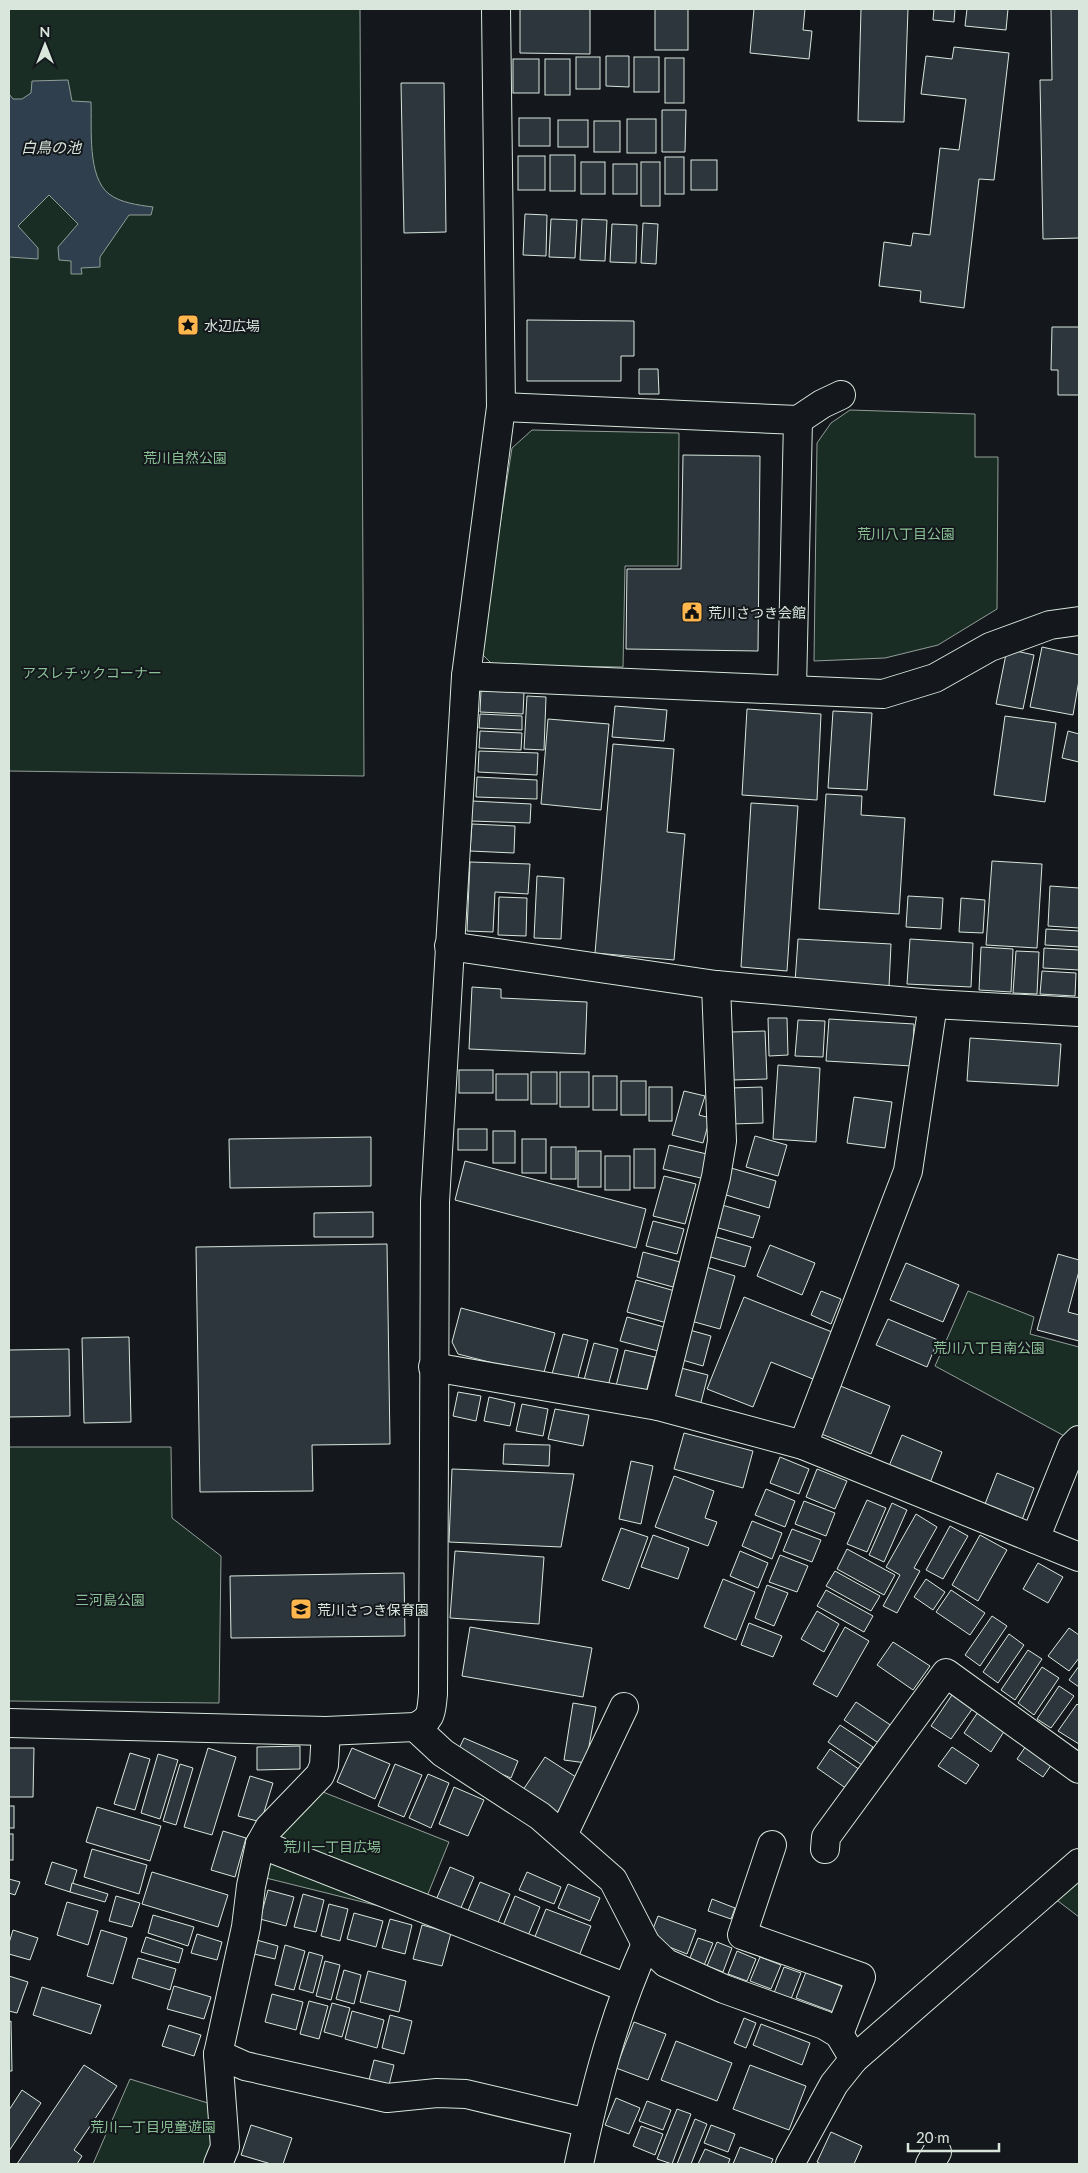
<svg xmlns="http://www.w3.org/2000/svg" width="1088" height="2173" font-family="Lato,'Noto Sans JP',sans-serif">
  <rect width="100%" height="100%" fill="#14181c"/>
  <!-- green -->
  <g fill="#1a2d24" stroke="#939e99">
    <polygon points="9,9 360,9 364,776 9,771"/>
    <polygon points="850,410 975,414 975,457 998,457 997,609 938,645 885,658 814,661 817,443 831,423"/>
    <polygon points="532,430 679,433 678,566 625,566 623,667 493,665 480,652 512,448"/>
    <polygon points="968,1291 1034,1317 1030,1334 1079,1347 1079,1432 1070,1439 935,1366"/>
    <polygon points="9,1447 171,1447 172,1518 221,1556 219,1703 9,1701"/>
    <path d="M 323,1792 L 449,1842 L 419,1916 L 266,1878 C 268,1868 270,1856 274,1847 C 285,1824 303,1806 323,1792 Z"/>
    <polygon points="1079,1876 1079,1917 1054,1898"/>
    <polygon points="130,2079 211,2104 215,2121 210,2164 93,2164"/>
  </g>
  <!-- water -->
  <path fill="#2f3f4d" stroke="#939e99" d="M 68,80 L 72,101 L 91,102 C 92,128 87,177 109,194 C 121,203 138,205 153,207 L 151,215 L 129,215 L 100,257 L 100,267 L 81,268 L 82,274 L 71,274 L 71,261 L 59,260 L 58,247 L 78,224 L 49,195 L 18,226 L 38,248 L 38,259 L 9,257 L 9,94 L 13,99 L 22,99 L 31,93 L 32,81 Z"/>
  <!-- building -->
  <g fill="#2c363c" stroke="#d8e6dc">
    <polygon points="520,9 590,9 590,54 520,53"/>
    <rect x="655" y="9" width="33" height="41"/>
    <polygon points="754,9 805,9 803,30 812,31 809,59 750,53"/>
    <polygon points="861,9 908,9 904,122 858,121"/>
    <polygon points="934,9 955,9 954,22 933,20"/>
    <polygon points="967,9 1008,9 1006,30 965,26"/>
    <polygon points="1051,9 1079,9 1079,238 1043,239 1040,80 1052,80"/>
    <polygon points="954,47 1009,53 994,180 979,179 964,308 920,302 921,291 879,286 884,242 911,246 913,233 930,235 940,148 959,150 966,99 921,94 926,56 952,59"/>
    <polygon points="606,56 629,56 629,87 606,86"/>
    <rect x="576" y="57" width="24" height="32"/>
    <rect x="634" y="57" width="25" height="35"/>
    <rect x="665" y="58" width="19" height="45"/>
    <rect x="513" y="59" width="26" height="34"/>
    <rect x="545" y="59" width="25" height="36"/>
    <polygon points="401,83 444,83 446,232 404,233"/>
    <polygon points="662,110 686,110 685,152 662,152"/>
    <rect x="519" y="118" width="31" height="28"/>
    <rect x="627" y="119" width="29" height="34"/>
    <rect x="558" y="120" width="30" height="27"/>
    <rect x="594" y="121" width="26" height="31"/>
    <rect x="550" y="155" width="25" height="36"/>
    <rect x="518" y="156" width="27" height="34"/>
    <rect x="665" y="157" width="19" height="37"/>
    <rect x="691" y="160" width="26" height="30"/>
    <rect x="581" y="162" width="24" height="32"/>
    <rect x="641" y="162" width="19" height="44"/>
    <rect x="613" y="164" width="24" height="30"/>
    <polygon points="525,214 547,215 546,256 523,255"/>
    <polygon points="551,219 577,220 575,258 549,257"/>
    <polygon points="582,219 607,220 605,261 580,260"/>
    <polygon points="643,223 658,224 656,264 641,263"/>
    <polygon points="612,224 637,225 636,263 610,262"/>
    <polygon points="527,320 634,321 634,356 621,356 621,381 527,381"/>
    <polygon points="1052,327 1079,327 1079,395 1058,395 1058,370 1051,370"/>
    <polygon points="639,369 658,369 659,394 639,394"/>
    <polygon points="683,455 760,456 758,651 626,649 627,569 681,569"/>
    <polygon points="1042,647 1079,655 1079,680 1073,715 1030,707"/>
    <polygon points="1007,649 1034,655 1023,709 996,704"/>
    <polygon points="481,691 524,692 523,714 480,712"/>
    <polygon points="527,696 546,697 544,750 524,749"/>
    <polygon points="615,706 667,710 664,741 612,737"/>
    <polygon points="747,709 821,714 817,800 742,795"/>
    <polygon points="833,711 872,713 867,790 828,788"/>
    <polygon points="480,714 522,716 522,730 479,728"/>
    <polygon points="1005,716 1056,723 1045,802 994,795"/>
    <polygon points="548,719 609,724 601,810 541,804"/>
    <polygon points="480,731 522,733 521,750 479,748"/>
    <polygon points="1068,731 1079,734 1079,762 1062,758"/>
    <polygon points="613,744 674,749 667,832 685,834 674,960 595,953"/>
    <polygon points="479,751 538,753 537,775 478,772"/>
    <polygon points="477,777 537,780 537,799 476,797"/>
    <polygon points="826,794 862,796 861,815 905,818 899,914 819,909"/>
    <polygon points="472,801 531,804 530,823 471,821"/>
    <polygon points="751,803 798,806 787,971 741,967"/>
    <polygon points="472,824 515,826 514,853 470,851"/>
    <polygon points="992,861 1042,864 1037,948 986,945"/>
    <polygon points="470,862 530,864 528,894 495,892 493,932 467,931"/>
    <polygon points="537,876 564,878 561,939 534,938"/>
    <polygon points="1050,886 1079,888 1079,928 1048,926"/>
    <polygon points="908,896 943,898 941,929 906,927"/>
    <polygon points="499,897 527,898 526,936 498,935"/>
    <polygon points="961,898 985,900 983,933 959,932"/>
    <polygon points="1046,929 1079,931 1079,947 1045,945"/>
    <polygon points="798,939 891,944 889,987 795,982"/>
    <polygon points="910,939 973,943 971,987 907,984"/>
    <polygon points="981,947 1013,949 1011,992 979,990"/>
    <polygon points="1044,948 1079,950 1079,970 1043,968"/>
    <polygon points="1016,951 1039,952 1037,994 1013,993"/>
    <polygon points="1042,971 1076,973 1075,996 1040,994"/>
    <polygon points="472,987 501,989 501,998 587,1002 585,1054 469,1049"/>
    <polygon points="768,1018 787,1018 788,1055 769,1056"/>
    <polygon points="829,1019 914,1024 912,1066 826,1061"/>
    <polygon points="798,1020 825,1021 823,1057 795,1056"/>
    <polygon points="765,1031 767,1079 732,1080 731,1032"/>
    <polygon points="970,1038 1061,1044 1058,1086 967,1081"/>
    <polygon points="778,1065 820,1068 816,1142 773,1139"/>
    <rect x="459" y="1070" width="34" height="23"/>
    <rect x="531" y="1072" width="26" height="32"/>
    <rect x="560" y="1072" width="29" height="35"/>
    <rect x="496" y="1074" width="32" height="26"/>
    <rect x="593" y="1076" width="24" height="34"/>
    <rect x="621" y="1081" width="25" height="34"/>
    <rect x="649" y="1087" width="23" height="34"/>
    <polygon points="762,1087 763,1123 732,1124 731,1088"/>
    <polygon points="684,1091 705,1096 699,1115 710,1118 703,1143 672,1135"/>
    <polygon points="854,1097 892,1102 885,1148 847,1143"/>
    <rect x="458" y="1129" width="29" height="21"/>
    <rect x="493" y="1131" width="22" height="32"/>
    <polygon points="755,1136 787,1145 778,1176 746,1167"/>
    <polygon points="371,1137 371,1186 230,1188 229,1139"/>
    <rect x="522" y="1139" width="24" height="34"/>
    <polygon points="669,1145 711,1155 705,1179 663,1169"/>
    <rect x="551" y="1147" width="25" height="32"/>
    <rect x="634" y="1149" width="21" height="39"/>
    <rect x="578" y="1151" width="23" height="36"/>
    <rect x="605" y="1156" width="25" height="34"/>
    <polygon points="465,1161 646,1209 636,1248 455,1200"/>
    <polygon points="731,1168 776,1181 769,1208 723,1194"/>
    <polygon points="664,1176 696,1184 685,1224 653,1216"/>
    <polygon points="722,1205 760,1216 753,1238 715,1227"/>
    <polygon points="373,1212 373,1237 314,1237 314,1213"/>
    <polygon points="653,1221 684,1229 677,1254 646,1246"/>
    <polygon points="713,1236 751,1247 745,1267 707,1256"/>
    <polygon points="387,1244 390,1444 312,1445 313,1491 200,1492 196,1247"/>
    <polygon points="770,1245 815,1263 802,1295 757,1276"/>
    <polygon points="643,1252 680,1262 673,1287 637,1277"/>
    <polygon points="1058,1254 1079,1260 1079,1271 1068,1312 1079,1315 1079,1341 1037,1330"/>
    <polygon points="906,1263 959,1285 943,1322 890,1300"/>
    <polygon points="706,1267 735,1276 720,1329 691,1321"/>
    <polygon points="636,1280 675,1291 667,1323 627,1312"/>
    <polygon points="821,1291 841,1299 831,1324 811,1315"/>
    <polygon points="744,1297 832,1332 813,1379 771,1362 753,1407 707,1389"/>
    <polygon points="461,1308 555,1333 543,1376 458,1354 452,1342"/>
    <polygon points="627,1317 664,1327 658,1351 620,1341"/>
    <polygon points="888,1319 938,1340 927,1367 876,1345"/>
    <polygon points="686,1329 711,1336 703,1366 679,1359"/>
    <polygon points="563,1334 588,1340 577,1381 552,1374"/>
    <polygon points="129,1337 131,1422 84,1423 82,1338"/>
    <polygon points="594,1343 618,1349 608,1386 584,1380"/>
    <polygon points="69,1349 70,1416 9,1417 9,1350"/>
    <polygon points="625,1350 655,1357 646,1393 616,1386"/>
    <polygon points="677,1367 708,1375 700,1406 668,1397"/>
    <polygon points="838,1385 890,1406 871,1454 819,1433"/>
    <polygon points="458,1392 481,1396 476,1421 453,1416"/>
    <polygon points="489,1397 515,1403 510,1426 484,1421"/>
    <polygon points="522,1404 548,1409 543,1436 516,1431"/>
    <polygon points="555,1409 589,1415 583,1446 548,1439"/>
    <polygon points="684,1433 753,1451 743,1488 674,1469"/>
    <polygon points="902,1435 942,1452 930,1483 889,1466"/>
    <polygon points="504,1444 550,1445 549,1466 503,1464"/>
    <polygon points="780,1457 809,1469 799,1494 770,1483"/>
    <polygon points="631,1461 653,1466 641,1524 619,1519"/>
    <polygon points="452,1469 574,1474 561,1547 449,1542"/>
    <polygon points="817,1469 847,1481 835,1509 806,1497"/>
    <polygon points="997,1473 1034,1488 1022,1520 985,1504"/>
    <polygon points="674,1476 714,1491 705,1518 717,1522 708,1546 655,1527"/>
    <polygon points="766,1489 795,1501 785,1527 755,1515"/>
    <polygon points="867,1500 886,1508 867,1552 847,1544"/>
    <polygon points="804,1501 835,1513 826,1536 795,1524"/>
    <polygon points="892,1503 907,1510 884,1562 869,1555"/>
    <polygon points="916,1514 937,1527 914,1568 920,1571 897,1613 883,1606 900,1575 886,1567"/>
    <polygon points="752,1521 782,1533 772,1559 742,1546"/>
    <polygon points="950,1526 968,1536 943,1579 926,1570"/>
    <polygon points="621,1528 648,1537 629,1589 602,1580"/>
    <polygon points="792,1529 821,1540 812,1562 783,1551"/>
    <polygon points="653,1535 689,1548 678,1579 641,1567"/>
    <polygon points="980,1535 1007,1550 978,1601 952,1585"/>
    <polygon points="847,1549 895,1575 884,1595 837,1569"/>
    <polygon points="455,1551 544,1557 539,1624 450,1618"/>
    <polygon points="740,1551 768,1563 758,1588 730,1576"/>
    <polygon points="780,1555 808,1566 797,1592 769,1582"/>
    <polygon points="1038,1563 1063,1577 1048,1603 1023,1589"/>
    <polygon points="835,1571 880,1596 871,1611 826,1586"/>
    <polygon points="404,1573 405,1636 231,1638 230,1576"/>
    <polygon points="723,1579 755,1592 736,1640 704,1627"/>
    <polygon points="926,1579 945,1592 933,1610 914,1597"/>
    <polygon points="767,1585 788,1593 774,1626 755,1618"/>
    <polygon points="826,1590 873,1616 864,1632 817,1606"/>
    <polygon points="951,1590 985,1613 970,1635 936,1612"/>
    <polygon points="817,1611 839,1624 824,1652 801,1639"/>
    <polygon points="992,1616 1007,1626 980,1666 965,1655"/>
    <polygon points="749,1623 782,1636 773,1657 741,1645"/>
    <polygon points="470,1627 592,1648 583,1697 462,1676"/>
    <polygon points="845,1627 869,1641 837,1697 813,1684"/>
    <polygon points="1069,1628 1079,1635 1079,1658 1069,1671 1048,1656"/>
    <polygon points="1009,1634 1024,1645 998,1683 983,1672"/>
    <polygon points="893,1642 930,1666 913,1690 877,1665"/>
    <polygon points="1028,1650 1042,1659 1015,1700 1001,1690"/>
    <polygon points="1079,1666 1079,1687 1069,1680"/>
    <polygon points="1042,1667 1059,1678 1034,1715 1018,1703"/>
    <polygon points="1059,1686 1074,1696 1051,1728 1037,1719"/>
    <polygon points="954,1692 975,1705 951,1739 931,1726"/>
    <polygon points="856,1702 892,1726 880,1744 844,1720"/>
    <polygon points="573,1703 596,1707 586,1763 564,1760"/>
    <polygon points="1077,1704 1079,1706 1079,1744 1058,1731"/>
    <polygon points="978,1712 1005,1730 991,1752 964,1733"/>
    <polygon points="840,1725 873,1747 862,1765 828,1742"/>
    <polygon points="464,1738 518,1761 511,1778 456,1755"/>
    <polygon points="1028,1743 1054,1761 1043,1777 1017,1759"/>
    <polygon points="300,1746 300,1769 257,1770 257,1747"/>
    <polygon points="952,1747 979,1765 966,1784 938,1766"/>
    <polygon points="9,1748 34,1748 33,1797 9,1797"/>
    <polygon points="208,1748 236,1757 212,1835 184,1827"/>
    <polygon points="352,1748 390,1764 375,1799 337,1782"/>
    <polygon points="830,1749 860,1770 847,1789 817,1768"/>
    <polygon points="130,1753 150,1759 135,1810 114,1804"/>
    <polygon points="158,1754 178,1760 160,1819 141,1813"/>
    <polygon points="545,1757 579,1779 557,1813 523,1790"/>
    <polygon points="180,1764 193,1768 176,1825 163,1821"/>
    <polygon points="395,1764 422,1775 404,1817 378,1806"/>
    <polygon points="428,1774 449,1783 431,1828 409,1818"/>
    <polygon points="250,1776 273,1783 261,1822 238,1816"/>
    <polygon points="454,1787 484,1800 468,1836 439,1824"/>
    <rect x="9" y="1806" width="5" height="22"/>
    <polygon points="97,1807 161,1826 150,1861 86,1842"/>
    <polygon points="223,1831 246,1838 235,1877 211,1870"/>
    <rect x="9" y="1834" width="4" height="26"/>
    <polygon points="92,1849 147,1865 139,1894 84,1877"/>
    <polygon points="52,1862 77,1870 70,1892 45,1884"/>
    <polygon points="450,1867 474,1877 457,1917 433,1907"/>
    <polygon points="152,1872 228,1895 218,1927 142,1904"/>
    <polygon points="527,1872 561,1887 554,1904 519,1890"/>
    <polygon points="9,1879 20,1882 15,1895 9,1893"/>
    <polygon points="480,1882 510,1894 494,1932 464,1920"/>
    <polygon points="72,1883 108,1894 105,1902 70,1892"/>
    <polygon points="568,1884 600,1898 590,1921 558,1908"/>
    <polygon points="268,1890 294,1897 286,1926 260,1919"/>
    <polygon points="303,1894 324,1900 316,1932 294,1927"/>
    <polygon points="116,1896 140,1903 132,1927 109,1921"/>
    <polygon points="515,1896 540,1907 525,1943 500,1933"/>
    <polygon points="712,1899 735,1908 731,1919 708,1911"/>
    <polygon points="67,1902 98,1911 88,1945 57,1935"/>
    <polygon points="329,1904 348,1909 340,1941 321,1936"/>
    <polygon points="546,1909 591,1926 579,1956 534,1939"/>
    <polygon points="354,1913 383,1921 376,1947 347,1939"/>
    <polygon points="153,1915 194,1927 188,1946 148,1933"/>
    <polygon points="658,1916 696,1930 687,1954 649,1939"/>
    <polygon points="390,1919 412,1925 405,1954 382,1948"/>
    <polygon points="422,1925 451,1933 442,1966 413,1959"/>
    <polygon points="13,1930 38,1938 30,1960 9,1954 9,1943"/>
    <polygon points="101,1930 127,1938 113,1984 87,1976"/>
    <polygon points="197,1934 222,1942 217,1960 191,1953"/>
    <polygon points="146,1937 183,1949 179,1963 141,1952"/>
    <polygon points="698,1938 713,1943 703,1968 688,1963"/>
    <polygon points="253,1939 278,1946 275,1959 250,1953"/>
    <polygon points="717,1942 732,1948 723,1972 707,1966"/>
    <polygon points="285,1945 305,1951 294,1990 275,1985"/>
    <polygon points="737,1951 756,1959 747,1981 728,1974"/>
    <polygon points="309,1952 323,1956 313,1993 299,1989"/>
    <polygon points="760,1957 781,1965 771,1989 750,1981"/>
    <polygon points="138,1958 176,1969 170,1990 132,1978"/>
    <polygon points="325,1961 340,1965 331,2000 316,1996"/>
    <polygon points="784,1967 801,1973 791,1999 774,1993"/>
    <polygon points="344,1970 361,1975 354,2004 336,1999"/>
    <polygon points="368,1971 406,1981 399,2012 360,2002"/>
    <polygon points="806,1972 846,1988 836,2013 796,1998"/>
    <polygon points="9,1976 28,1982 17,2013 9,2011"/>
    <polygon points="174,1986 211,1997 204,2019 167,2009"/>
    <polygon points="42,1987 101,2005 91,2034 33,2015"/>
    <polygon points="272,1994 303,2002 296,2030 265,2022"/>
    <polygon points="309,2001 328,2006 319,2039 300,2034"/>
    <polygon points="332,2003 350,2008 342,2037 324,2032"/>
    <polygon points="352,2011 384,2020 377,2048 345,2039"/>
    <polygon points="390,2015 412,2021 404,2054 382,2048"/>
    <polygon points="744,2018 756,2023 746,2048 734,2043"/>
    <polygon points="11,2021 12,2071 9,2071 9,2022"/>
    <polygon points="634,2022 666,2034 648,2080 616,2068"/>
    <polygon points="761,2024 810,2043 802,2065 753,2045"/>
    <polygon points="169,2025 201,2035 194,2056 162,2046"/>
    <polygon points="676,2041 732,2063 717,2101 661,2080"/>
    <polygon points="374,2060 394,2065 389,2085 369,2080"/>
    <polygon points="84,2065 117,2086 74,2150 82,2156 77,2164 17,2164"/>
    <polygon points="750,2065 806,2086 789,2130 733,2109"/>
    <polygon points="22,2090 41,2103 9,2151 9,2110"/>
    <polygon points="616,2098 640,2108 629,2134 605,2125"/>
    <polygon points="647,2101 671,2110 663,2130 639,2121"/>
    <polygon points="677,2109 691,2114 672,2164 657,2159"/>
    <polygon points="695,2119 707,2124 691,2164 677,2164"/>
    <polygon points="251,2125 292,2138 283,2164 271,2164 241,2155"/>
    <polygon points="711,2125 735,2134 728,2152 704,2143"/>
    <polygon points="641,2126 663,2134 655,2155 633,2146"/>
    <polygon points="831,2132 862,2146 854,2164 821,2164 817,2162"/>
    <polygon points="740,2147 773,2159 771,2164 733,2164"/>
    <polygon points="705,2149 730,2159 728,2164 698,2164"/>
  </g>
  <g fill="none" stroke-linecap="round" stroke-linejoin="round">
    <!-- street casing -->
    <g stroke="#d8e6dc" stroke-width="30">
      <g id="street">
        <polyline points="496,9 501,407 466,676 883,694 935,678 990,647 1050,625 1079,621"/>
        <polyline points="501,407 798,420 792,689"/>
        <polyline points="798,420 822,404 841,395"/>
        <polyline points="449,946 716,985 933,1004 1079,1012"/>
        <polyline points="433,1367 658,1406 803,1445 1079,1557"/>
        <polyline points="658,1406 716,1177 722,1141 716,985"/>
        <polyline points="803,1445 908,1171 933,1004"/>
        <polyline points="1035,1539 1072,1447 1079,1440"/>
        <polyline points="415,1727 443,1753 540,1816 613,1880 646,1944 666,1963 724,1989 824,2025 839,2034 854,2059"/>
        <polyline points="563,1835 624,1707"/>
        <polyline points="260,1844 627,1988"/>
        <polyline points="772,1845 742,1935 861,1977 839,2034"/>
        <polyline points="825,1849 826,1837 946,1673 1079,1769"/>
        <polyline points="218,2054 245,2066 387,2098 437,2093 466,2094 588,2123"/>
        <polyline points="218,2164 225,2147 218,2054 246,1927 251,1886 260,1844 269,1828 320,1775 324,1765 326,1731"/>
        <path d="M 579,2164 C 595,2089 614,2015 646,1944"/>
        <polyline points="790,2164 834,2084 854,2059 1079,1863"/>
        <polyline points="930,2164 937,2152"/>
      </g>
    </g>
    <!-- secondary casing -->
    <g stroke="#d8e6dc" stroke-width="30">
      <path id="secondary" d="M 9,1723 L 326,1731 L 415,1727 C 433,1719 431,1711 433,1694 L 435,1202 L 466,676"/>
    </g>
    <!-- street -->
    <use href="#street" stroke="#14181c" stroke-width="28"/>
    <!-- secondary -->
    <use href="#secondary" stroke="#14181c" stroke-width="28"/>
  </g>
  <!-- icons -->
  <defs>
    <g id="sight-square" transform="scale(1.125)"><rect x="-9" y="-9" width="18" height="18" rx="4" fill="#ffb74d" stroke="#14181c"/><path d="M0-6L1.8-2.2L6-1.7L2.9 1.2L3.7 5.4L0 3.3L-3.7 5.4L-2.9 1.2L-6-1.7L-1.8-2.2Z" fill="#111"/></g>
    <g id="civic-square" transform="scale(1.125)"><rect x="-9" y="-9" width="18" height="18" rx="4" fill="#ffb74d" stroke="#14181c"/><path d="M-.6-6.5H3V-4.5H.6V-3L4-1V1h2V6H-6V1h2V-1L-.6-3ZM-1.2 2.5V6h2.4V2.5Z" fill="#111"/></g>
    <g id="school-square" transform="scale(1.125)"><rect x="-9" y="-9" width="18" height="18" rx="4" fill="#ffb74d" stroke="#14181c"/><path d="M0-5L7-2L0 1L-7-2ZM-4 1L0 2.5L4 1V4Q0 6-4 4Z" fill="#111"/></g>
  </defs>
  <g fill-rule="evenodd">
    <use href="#sight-square" x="188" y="325"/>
    <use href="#civic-square" x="692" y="612"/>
    <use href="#school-square" x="301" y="1609"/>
  </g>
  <g text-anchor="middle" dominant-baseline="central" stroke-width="4" stroke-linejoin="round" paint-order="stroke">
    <!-- poi labels -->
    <g font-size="14" fill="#d8e6dc" stroke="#14181c" text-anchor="start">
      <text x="204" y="325">水辺広場</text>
      <text x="708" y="612">荒川さつき会館</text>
      <text x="317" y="1609">荒川さつき保育園</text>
    </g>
    <!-- park labels -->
    <g font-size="14" fill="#8ac095" stroke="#14181c">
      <text x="185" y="457">荒川自然公園</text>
      <text x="906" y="533">荒川八丁目公園</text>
      <text x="92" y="672">アスレチックコーナー</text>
      <text x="989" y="1347">荒川八丁目南公園</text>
      <text x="110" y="1599">三河島公園</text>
      <text x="332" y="1846">荒川一丁目広場</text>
      <text x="153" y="2126">荒川一丁目児童遊園</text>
    </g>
    <!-- water labels -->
    <g font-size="15" font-style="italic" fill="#d8e6dc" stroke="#14181c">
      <text x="51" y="147">白鳥の池</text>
    </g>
  </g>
  <!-- border -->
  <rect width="1088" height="2173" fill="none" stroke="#d8e6dc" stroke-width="20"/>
  <!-- north arrow -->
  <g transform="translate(45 45)" stroke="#14181c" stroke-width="4" paint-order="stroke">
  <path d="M0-4L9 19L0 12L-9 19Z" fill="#d8e6dc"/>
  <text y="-8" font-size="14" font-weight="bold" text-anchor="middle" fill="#d8e6dc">N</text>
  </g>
  <!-- scale -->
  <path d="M908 2143v8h91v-8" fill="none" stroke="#d8e6dc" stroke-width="2.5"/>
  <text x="916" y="2143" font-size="15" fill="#d8e6dc" stroke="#14181c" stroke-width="4" paint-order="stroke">20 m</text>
</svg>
